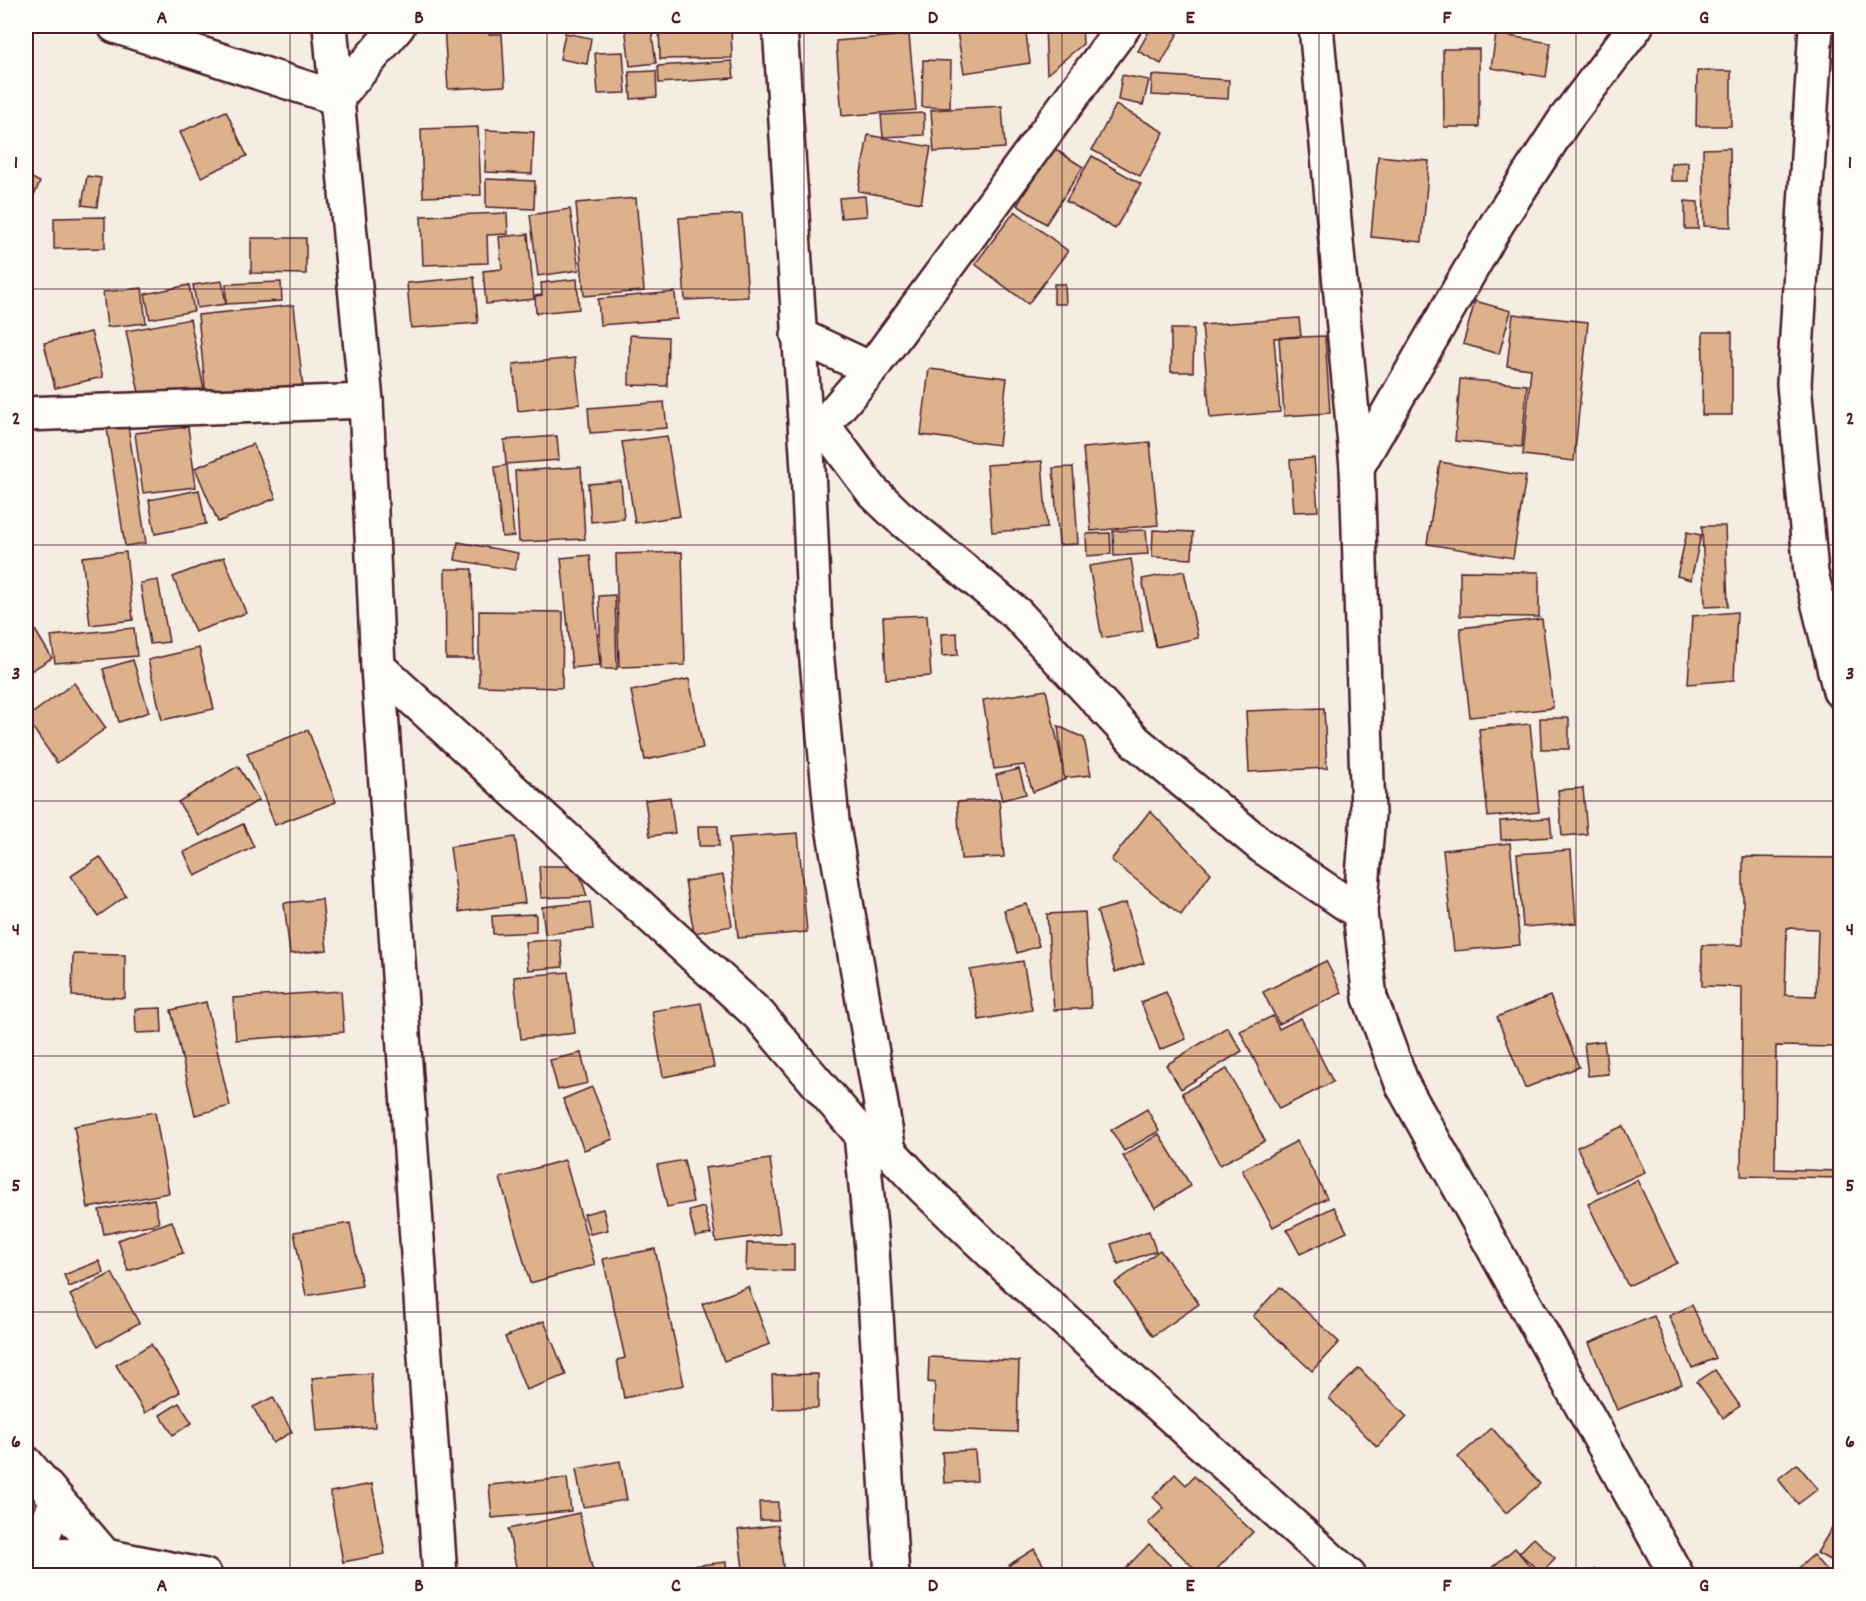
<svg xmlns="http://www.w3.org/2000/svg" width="1866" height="1601" font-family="Dekko,sans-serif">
  <rect width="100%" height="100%" fill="#f6ede2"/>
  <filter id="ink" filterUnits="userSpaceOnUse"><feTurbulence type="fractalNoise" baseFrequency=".0167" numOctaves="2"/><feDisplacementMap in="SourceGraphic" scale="12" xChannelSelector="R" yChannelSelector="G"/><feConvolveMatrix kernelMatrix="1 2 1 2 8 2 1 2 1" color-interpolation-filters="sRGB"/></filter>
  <g filter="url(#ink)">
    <!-- building -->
    <g fill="#dcb18c" stroke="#4a1f2b" stroke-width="1.5" fill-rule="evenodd">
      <polygon points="444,26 489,26 489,34 502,34 505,86 448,89"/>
      <polygon points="492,26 521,26 521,27 492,29"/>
      <polygon points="564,26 607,26 564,27"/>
      <polygon points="625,26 651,26 656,63 630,66"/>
      <polygon points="659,26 731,26 732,58 660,59"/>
      <polygon points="956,26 1025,26 1030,63 964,73"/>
      <polygon points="1045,26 1082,26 1083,44 1047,74"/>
      <polygon points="1152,26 1165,26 1178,33 1161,64 1138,51"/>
      <polygon points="565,33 591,38 587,64 560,59"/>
      <polygon points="1496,34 1551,43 1546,77 1491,68"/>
      <polygon points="909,35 916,110 842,116 836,41"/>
      <polygon points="1443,49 1479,49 1479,127 1444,127"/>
      <polygon points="623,52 626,93 598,94 595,53"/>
      <polygon points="923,60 951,61 950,108 922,107"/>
      <polygon points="732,61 734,78 659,83 658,66"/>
      <polygon points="656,71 657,97 631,99 629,72"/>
      <polygon points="1697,71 1731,71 1731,126 1696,126"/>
      <polygon points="1122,75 1149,80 1143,105 1118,100"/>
      <polygon points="1152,75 1229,80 1228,99 1151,95"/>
      <polygon points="1116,105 1164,132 1140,176 1092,150"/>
      <polygon points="1002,106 1005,148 934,152 931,110"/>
      <polygon points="226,111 247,156 201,177 180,132"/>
      <polygon points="924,113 924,135 883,137 881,115"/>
      <polygon points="26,126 33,128 28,148 26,147"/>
      <polygon points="478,127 481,195 423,197 421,129"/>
      <polygon points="486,130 534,132 532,174 485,172"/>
      <polygon points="868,135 931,147 921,203 858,191"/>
      <polygon points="1053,148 1083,167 1046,224 1017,205"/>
      <polygon points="1730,148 1731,227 1704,226 1703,149"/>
      <polygon points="1092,156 1141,184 1115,229 1066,201"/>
      <polygon points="1378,156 1429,161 1422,242 1371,237"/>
      <polygon points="1688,162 1688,181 1671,181 1671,163"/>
      <polygon points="26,175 40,182 26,212"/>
      <polygon points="87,176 101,178 97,207 82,205"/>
      <polygon points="486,179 535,181 534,209 486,207"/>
      <polygon points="865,196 867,216 841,218 839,198"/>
      <polygon points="636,198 644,291 584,296 576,203"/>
      <polygon points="1685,201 1698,202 1698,229 1685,229"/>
      <polygon points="570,209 579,270 538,276 530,215"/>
      <polygon points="1015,211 1068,251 1028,304 975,264"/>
      <polygon points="507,213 508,234 487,235 488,263 423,265 421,216"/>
      <polygon points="742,214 748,297 685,300 679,218"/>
      <polygon points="105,217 105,248 54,249 54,218"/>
      <polygon points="528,234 534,299 486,304 483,271 502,269 499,237"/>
      <polygon points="251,238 306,238 306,274 251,273"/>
      <polygon points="474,277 478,323 411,328 407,283"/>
      <polygon points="577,279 579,309 536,313 535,296 542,295 541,283"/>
      <polygon points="222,281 226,304 197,308 193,285"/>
      <polygon points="281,282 282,301 226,304 226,284"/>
      <polygon points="1054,284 1065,284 1066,304 1054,304"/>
      <polygon points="189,285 194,311 150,319 145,294"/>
      <polygon points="142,288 146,323 107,327 103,292"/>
      <polygon points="675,292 677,319 600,325 598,299"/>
      <polygon points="1475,301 1511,311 1499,354 1463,344"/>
      <polygon points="294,305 303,388 206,397 198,315"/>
      <polygon points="1513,314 1588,322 1574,461 1523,455 1531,369 1507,366"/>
      <polygon points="1299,318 1301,336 1274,338 1280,412 1210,418 1202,325"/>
      <polygon points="190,319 205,395 142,407 126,331"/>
      <polygon points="1171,329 1194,329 1193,372 1171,372"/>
      <polygon points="91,332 103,377 55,388 44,343"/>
      <polygon points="1703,332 1732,332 1732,415 1702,415"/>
      <polygon points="630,335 668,337 667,386 629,385"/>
      <polygon points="1325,336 1330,413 1284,416 1279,338"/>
      <polygon points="575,358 580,404 518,411 513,364"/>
      <polygon points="929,369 1007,378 999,445 921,435"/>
      <polygon points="1460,379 1527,385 1522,447 1455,441"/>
      <polygon points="664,402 667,428 590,433 588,408"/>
      <polygon points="128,426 146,543 125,546 107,429"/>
      <polygon points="188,427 196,487 143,493 135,433"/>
      <polygon points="557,436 559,460 506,464 504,440"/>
      <polygon points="667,436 680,516 635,523 622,442"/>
      <polygon points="1150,442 1158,525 1091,531 1083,448"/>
      <polygon points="253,444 276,498 218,522 195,468"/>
      <polygon points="1314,458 1318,511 1294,512 1290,460"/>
      <polygon points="1042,461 1047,528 992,532 987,465"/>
      <polygon points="1440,462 1526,476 1513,558 1427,544"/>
      <polygon points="507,465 514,536 502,537 495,467"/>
      <polygon points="581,467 585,539 519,542 515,471"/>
      <polygon points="1073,467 1078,544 1059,545 1053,468"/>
      <polygon points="621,481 624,519 591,522 588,484"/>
      <polygon points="199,490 206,524 155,534 149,500"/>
      <polygon points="1702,526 1725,526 1728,606 1705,607"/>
      <polygon points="1146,530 1148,554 1114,556 1113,531"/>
      <polygon points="1153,530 1193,532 1192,559 1152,557"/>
      <polygon points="1687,532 1701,535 1691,580 1677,576"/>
      <polygon points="1110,533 1111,554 1087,556 1086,534"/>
      <polygon points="458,542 518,553 515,570 455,560"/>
      <polygon points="126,552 133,620 90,625 82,557"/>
      <polygon points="682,552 685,665 619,667 616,554"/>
      <polygon points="590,555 600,665 572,668 561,558"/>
      <polygon points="224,557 246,613 195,632 173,577"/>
      <polygon points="1131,559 1143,631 1102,638 1089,566"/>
      <polygon points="445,569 472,569 474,659 446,659"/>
      <polygon points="1184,571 1198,638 1156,647 1142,579"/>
      <polygon points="1460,571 1539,572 1539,617 1460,616"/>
      <polygon points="158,580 169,642 150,644 140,583"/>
      <polygon points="615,595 617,669 601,669 599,596"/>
      <polygon points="479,611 563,612 562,688 479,686"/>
      <polygon points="1737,612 1734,680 1688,684 1692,616"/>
      <polygon points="26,615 52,658 26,674"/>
      <polygon points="927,615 931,676 886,679 883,617"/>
      <polygon points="1542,619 1553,708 1470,717 1460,628"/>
      <polygon points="134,628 137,656 55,663 51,636"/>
      <polygon points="957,633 958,655 942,656 941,634"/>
      <polygon points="199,648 214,709 162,720 148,660"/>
      <polygon points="133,660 149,712 119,722 103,669"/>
      <polygon points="689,679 703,748 645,760 631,691"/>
      <polygon points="74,683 106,728 57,763 26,718"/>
      <polygon points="1046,690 1066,779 1033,792 1024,765 994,769 983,700"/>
      <polygon points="1324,708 1327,768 1249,772 1246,711"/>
      <polygon points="1540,718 1569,718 1569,749 1541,749"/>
      <polygon points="1530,724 1539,812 1488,817 1479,729"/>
      <polygon points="1058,726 1084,738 1091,775 1064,778"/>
      <polygon points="308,730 336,802 275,825 247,753"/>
      <polygon points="238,766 259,800 200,836 178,802"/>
      <polygon points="1019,769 1026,794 1002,800 996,775"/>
      <polygon points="1583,788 1587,834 1562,836 1558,790"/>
      <polygon points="670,797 675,833 650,836 645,800"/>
      <polygon points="999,799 1004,857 961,859 957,802"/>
      <polygon points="1150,811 1211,873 1181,915 1111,860"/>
      <polygon points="1550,818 1552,837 1501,840 1500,821"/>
      <polygon points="243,824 254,847 195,876 184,852"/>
      <polygon points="698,826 718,826 719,846 699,846"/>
      <polygon points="798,833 807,932 738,938 729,838"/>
      <polygon points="515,837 525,903 459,912 450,847"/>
      <polygon points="1510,843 1520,945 1454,951 1443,850"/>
      <polygon points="1571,850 1576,923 1523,927 1517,854"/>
      <polygon points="100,857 126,896 98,916 71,876"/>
      <path d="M 1743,857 L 1840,858 L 1840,1178 L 1741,1176 L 1742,987 L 1702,986 L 1702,945 L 1743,945 ZM 1787,928 L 1818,929 L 1816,996 L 1785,995 ZM 1776,1046 L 1839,1047 L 1837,1171 L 1775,1169 Z"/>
      <polygon points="539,866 577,866 587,896 541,898"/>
      <polygon points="723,875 732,926 694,933 685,881"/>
      <polygon points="322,899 327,950 290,954 284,903"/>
      <polygon points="590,902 593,929 545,934 542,907"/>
      <polygon points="1126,903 1144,963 1115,972 1097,911"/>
      <polygon points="1027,904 1039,946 1017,953 1004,910"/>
      <polygon points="1085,912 1091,1008 1054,1010 1047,914"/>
      <polygon points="536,914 536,932 493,934 492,916"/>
      <polygon points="560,939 563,967 528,970 525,942"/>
      <polygon points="73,954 125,955 125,998 72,996"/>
      <polygon points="1023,961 1032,1010 979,1020 970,970"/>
      <polygon points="1326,961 1342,993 1279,1024 1263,992"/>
      <polygon points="568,972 575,1033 521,1039 514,977"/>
      <polygon points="341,991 344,1032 236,1040 233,998"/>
      <polygon points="1166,992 1186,1039 1160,1050 1141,1002"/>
      <polygon points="1550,996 1579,1067 1525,1088 1497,1017"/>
      <polygon points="206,1002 230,1106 195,1115 171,1010"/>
      <polygon points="701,1003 714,1067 663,1077 652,1011"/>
      <polygon points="161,1008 162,1032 136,1033 135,1009"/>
      <polygon points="1273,1016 1279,1029 1301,1018 1333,1082 1279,1109 1240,1031"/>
      <polygon points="1227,1027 1242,1051 1181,1089 1166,1065"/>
      <polygon points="1604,1041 1608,1074 1588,1076 1584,1043"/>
      <polygon points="581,1053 588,1083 558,1090 550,1060"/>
      <polygon points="1227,1069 1265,1141 1220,1165 1182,1093"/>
      <polygon points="592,1087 613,1139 584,1150 563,1099"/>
      <polygon points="1147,1109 1159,1131 1124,1151 1111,1130"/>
      <polygon points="155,1112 169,1193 88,1208 74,1126"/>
      <polygon points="1623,1126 1645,1172 1598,1193 1577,1147"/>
      <polygon points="1159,1134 1191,1186 1155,1208 1123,1156"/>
      <polygon points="1297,1141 1327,1198 1273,1227 1242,1170"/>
      <polygon points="770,1159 780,1233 716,1242 705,1168"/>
      <polygon points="565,1160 595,1265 530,1283 500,1178"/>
      <polygon points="684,1160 693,1202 667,1207 657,1165"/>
      <polygon points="1637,1180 1677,1263 1628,1286 1588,1204"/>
      <polygon points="154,1199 159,1223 104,1234 99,1210"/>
      <polygon points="704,1207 711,1234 695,1237 689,1211"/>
      <polygon points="1334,1207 1347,1232 1300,1254 1287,1230"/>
      <polygon points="603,1209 608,1230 590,1234 584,1214"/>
      <polygon points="172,1221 183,1253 128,1271 118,1240"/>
      <polygon points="350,1223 362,1286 306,1296 294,1232"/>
      <polygon points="1149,1231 1156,1251 1118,1264 1111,1244"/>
      <polygon points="747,1243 794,1244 794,1271 746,1270"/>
      <polygon points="655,1249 684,1385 624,1398 617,1360 625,1358 603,1259"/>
      <polygon points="1160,1250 1199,1304 1153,1336 1115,1283"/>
      <polygon points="99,1261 104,1273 69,1287 64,1275"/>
      <polygon points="112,1273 139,1323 98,1346 70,1295"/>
      <polygon points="748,1287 770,1344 724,1361 702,1304"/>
      <polygon points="1280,1287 1339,1342 1312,1371 1253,1316"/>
      <polygon points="1692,1305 1716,1358 1692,1368 1669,1316"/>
      <polygon points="1654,1316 1682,1384 1617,1410 1589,1343"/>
      <polygon points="544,1321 566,1375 526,1390 505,1337"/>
      <polygon points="151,1344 180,1392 145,1413 116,1365"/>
      <polygon points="929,1357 1019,1361 1017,1432 933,1429 935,1383 928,1382"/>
      <polygon points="1359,1368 1407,1417 1377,1447 1329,1398"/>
      <polygon points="1715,1370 1740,1406 1723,1418 1697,1382"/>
      <polygon points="371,1373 375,1427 317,1431 312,1378"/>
      <polygon points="818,1374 818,1408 773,1409 772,1375"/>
      <polygon points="273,1397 292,1432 273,1443 253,1407"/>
      <polygon points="179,1403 192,1423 173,1435 160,1415"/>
      <polygon points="1492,1428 1540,1484 1506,1513 1458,1457"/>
      <polygon points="975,1450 977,1481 944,1483 942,1452"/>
      <polygon points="620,1461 627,1500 583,1507 576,1469"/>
      <polygon points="1797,1464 1818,1489 1798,1504 1778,1479"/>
      <polygon points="1175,1474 1186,1485 1194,1476 1253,1532 1210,1576 1202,1576 1148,1523 1164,1508 1153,1497"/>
      <polygon points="567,1478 571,1511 492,1518 489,1485"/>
      <polygon points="372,1484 385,1554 343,1562 330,1492"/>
      <polygon points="759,1502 778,1502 778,1520 760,1520"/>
      <polygon points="579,1513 594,1576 518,1576 508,1529"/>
      <polygon points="1834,1524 1840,1528 1840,1566 1817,1553"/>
      <polygon points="778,1525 784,1575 744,1576 738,1530"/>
      <polygon points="1534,1538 1555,1558 1542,1573 1519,1553"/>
      <polygon points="1149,1544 1181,1576 1132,1576 1125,1569"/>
      <polygon points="1515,1548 1538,1576 1482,1576"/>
      <polygon points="1034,1549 1050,1576 1016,1576 1009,1565"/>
      <polygon points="1813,1555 1831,1576 1790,1576"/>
      <polygon points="726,1562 727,1576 684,1576 683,1567"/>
      <polygon points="1595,1569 1601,1576 1588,1576"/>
    </g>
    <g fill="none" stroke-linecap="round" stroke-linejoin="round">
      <!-- minor casing -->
      <g stroke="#4a1f2b" stroke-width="38">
        <g id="minor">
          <polyline points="115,26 337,98 398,26"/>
          <polyline points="780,26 808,469 816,650 832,821 889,1151"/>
          <polyline points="1316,26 1357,467 1368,814 1360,913 1370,998 1403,1086 1677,1576"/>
          <polyline points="1816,26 1794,384 1811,573 1840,691"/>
          <polyline points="798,335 871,369"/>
          <polyline points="26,414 366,401"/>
          <polyline points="823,425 873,492 898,516 1017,614 1136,742 1263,847 1360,913"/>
          <polyline points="809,442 871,369 1124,26"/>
          <polyline points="1357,467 1498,222 1564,121 1636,26"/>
          <polyline points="378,667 759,1015 861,1134 889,1151 921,1185 1018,1278 1349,1576"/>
          <polyline points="861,1134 872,1249 892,1576"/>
          <polyline points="26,1463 105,1556"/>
          <polyline points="26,1555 105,1556 205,1576"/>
          <polyline points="36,1555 57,1499"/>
        </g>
      </g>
      <!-- major casing -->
      <g stroke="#4a1f2b" stroke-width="38">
        <polyline id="major" points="330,26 366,401 378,667 440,1576"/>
      </g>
      <!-- minor -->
      <use href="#minor" stroke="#fdfcf7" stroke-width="33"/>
      <!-- major -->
      <use href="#major" stroke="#fdfcf7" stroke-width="33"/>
    </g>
  </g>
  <!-- grid -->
  <path fill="none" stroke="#4a1f2b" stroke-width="1.5" stroke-opacity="0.55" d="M 290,26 L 290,1576M 547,26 L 547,1576M 804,26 L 804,1576M 1062,26 L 1062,1576M 1319,26 L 1319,1576M 1576,26 L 1576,1576M 26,289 L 1840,289M 26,545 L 1840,545M 26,801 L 1840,801M 26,1056 L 1840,1056M 26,1312 L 1840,1312"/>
  <!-- margin -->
  <rect width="1866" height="1601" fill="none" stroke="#fdfcf7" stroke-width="66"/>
  <rect x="33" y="33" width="1800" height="1535" fill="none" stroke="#4a1f2b" stroke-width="2"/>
  <g font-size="20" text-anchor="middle" font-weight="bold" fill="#4a1f2b">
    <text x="162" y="23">A</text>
    <text x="419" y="23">B</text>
    <text x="676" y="23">C</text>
    <text x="933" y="23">D</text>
    <text x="1190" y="23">E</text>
    <text x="1447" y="23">F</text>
    <text x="1704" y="23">G</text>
    <text x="16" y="168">1</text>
    <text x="1850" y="168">1</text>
    <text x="16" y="424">2</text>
    <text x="1850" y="424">2</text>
    <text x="16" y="679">3</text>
    <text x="1850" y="679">3</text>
    <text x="16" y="935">4</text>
    <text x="1850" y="935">4</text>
    <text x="16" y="1191">5</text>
    <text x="1850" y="1191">5</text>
    <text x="16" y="1447">6</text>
    <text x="1850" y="1447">6</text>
    <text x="162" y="1591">A</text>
    <text x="419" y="1591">B</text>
    <text x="676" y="1591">C</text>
    <text x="933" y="1591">D</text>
    <text x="1190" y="1591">E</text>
    <text x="1447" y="1591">F</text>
    <text x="1704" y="1591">G</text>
  </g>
</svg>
